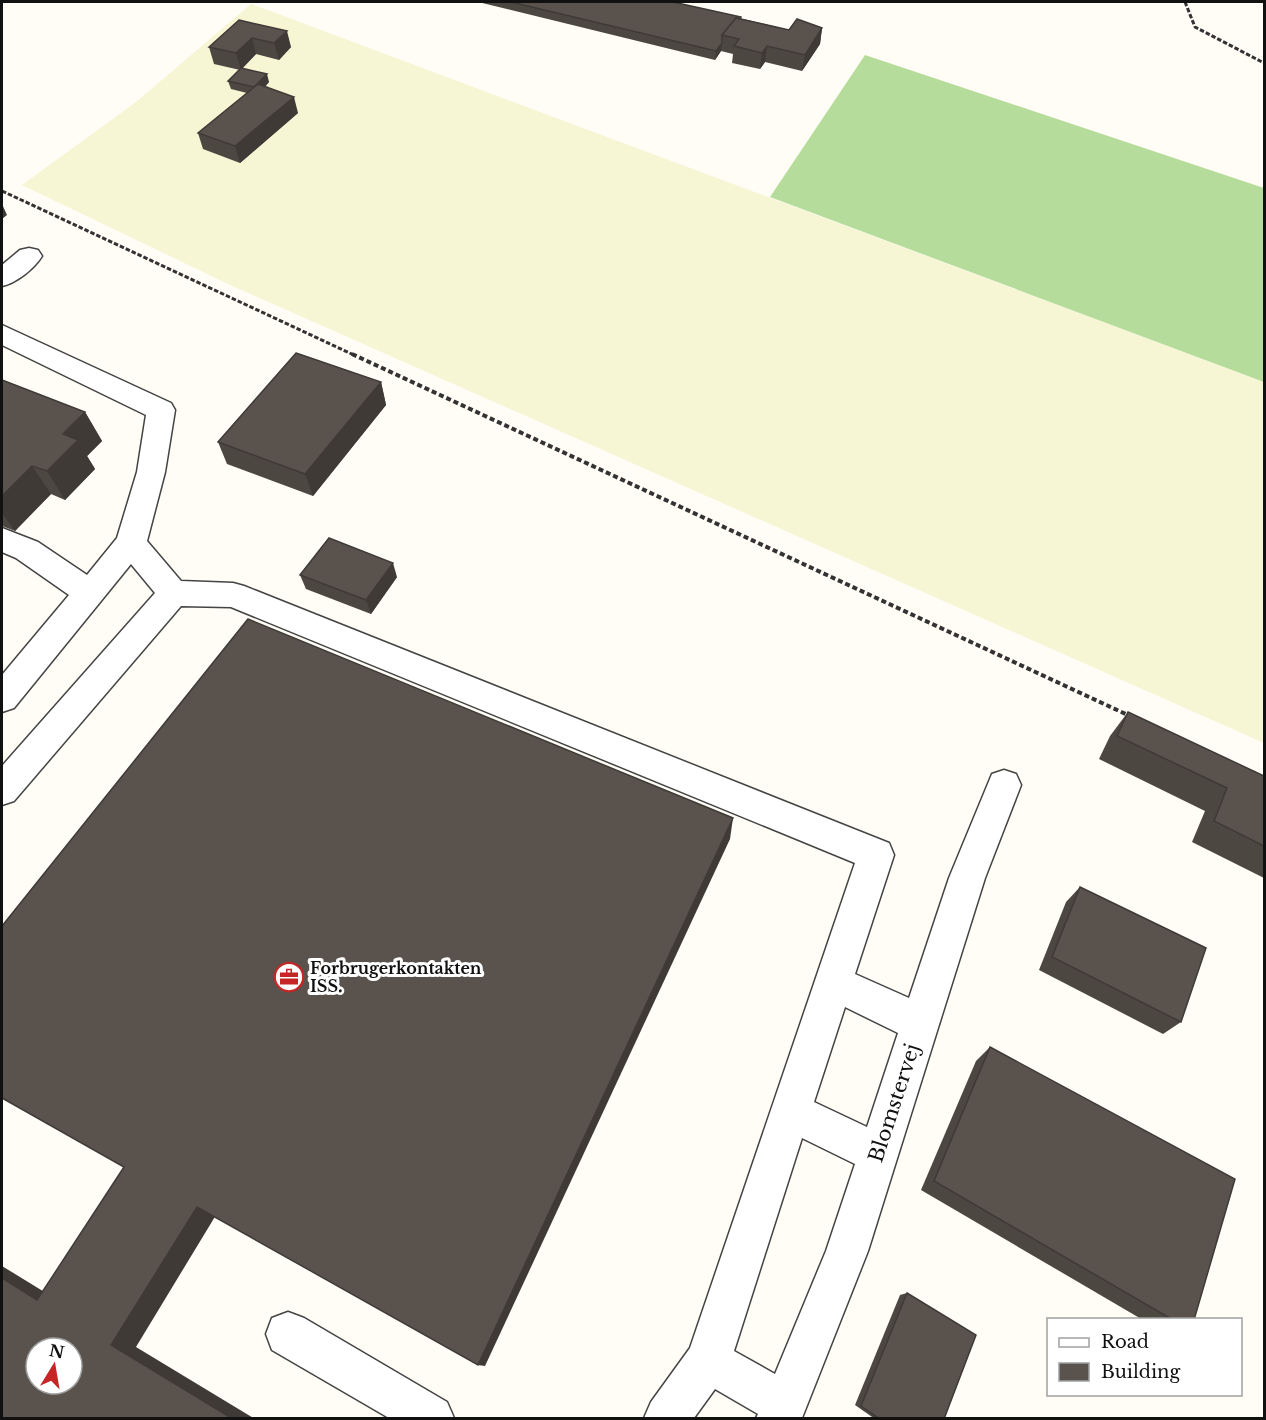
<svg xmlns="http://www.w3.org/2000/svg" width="1266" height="1420" font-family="'Libre Baskerville',serif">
  <rect width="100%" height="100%" fill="#fffdf5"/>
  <!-- farmland -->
  <polygon fill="#f6f5d4" points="251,4 1264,382 1264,743 228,284 22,185 136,102"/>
  <!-- forest -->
  <polygon fill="#b6dc9c" points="865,55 1264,188 1264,382 770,197"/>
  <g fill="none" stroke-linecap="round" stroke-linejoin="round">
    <!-- minor casing -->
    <g stroke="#444" stroke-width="3">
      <g id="minor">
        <path d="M 29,248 L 38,250 L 42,256 C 34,269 16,283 2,286 L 2,265 L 20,250 Z"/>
        <path d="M 2,325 L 171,403 L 175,410 L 165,472 L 147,541 L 181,581 L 233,583 L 244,586 L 889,843 L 894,855 L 855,974 L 909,998 L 949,878 L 992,774 L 1004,770 L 1016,774 L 1021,785 L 985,878 L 868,1251 L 802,1418 L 756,1418 L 758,1414 L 715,1389 L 694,1418 L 644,1418 L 651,1402 L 690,1348 L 855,863 L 231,607 L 181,606 L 14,801 L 2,805 L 2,766 L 155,593 L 131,564 L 14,708 L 2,712 L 2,675 L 69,595 L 16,558 L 2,552 L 2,528 L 38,542 L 87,575 L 117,538 L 137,472 L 146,415 L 2,345 ZM 845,1007 L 898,1033 L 867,1127 L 814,1102 ZM 802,1138 L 855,1164 L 826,1251 L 775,1374 L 734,1351 Z"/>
        <polygon points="288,1312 304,1318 447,1402 454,1418 389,1418 272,1350 266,1334 272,1318"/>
      </g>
    </g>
    <!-- path-far1 -->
    <g stroke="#333" stroke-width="3" stroke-dasharray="4.5 2" stroke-linecap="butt">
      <polyline points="1185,2 1195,27 1264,63"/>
      <polyline points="2,191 356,356"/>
    </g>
    <!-- path -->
    <polyline stroke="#333" stroke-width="4" stroke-dasharray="5 3" stroke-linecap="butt" points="352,354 1130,716"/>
    <!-- minor -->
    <use href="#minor" fill="#fff" fill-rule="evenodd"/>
  </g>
  <!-- wall -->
  <g fill="#4d4742">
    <polygon points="478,2 673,2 789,30 822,28 820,44 802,71 765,62 760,69 732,63 733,54 721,51 715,60"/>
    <polygon points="239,20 291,47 279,60 256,54 242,68 269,82 265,87 298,113 240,163 203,149 198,133 247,93 231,89 228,81 240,70 214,64 209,47"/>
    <polygon points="2,380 85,412 102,441 87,456 95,469 65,500 51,494 15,531 2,526"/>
    <polygon points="381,382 386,405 313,496 227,464 218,442"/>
    <polygon points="300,575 397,577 371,614 306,589"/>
    <polygon points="1128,712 1264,776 1264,878 1192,842 1205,811 1099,759 1110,736"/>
    <polygon points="1080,887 1181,1022 1163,1034 1039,970 1066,902"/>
    <polygon points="990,1047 1194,1320 1143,1320 921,1190 976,1061"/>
    <polygon points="907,1293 944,1419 875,1419 855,1405 900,1295"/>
  </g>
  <!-- shaded-wall -->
  <g fill="#3f3a36">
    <polygon points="822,28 820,44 802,71 805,55"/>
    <polygon points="287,31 291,47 279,60 274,43"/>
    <polygon points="252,38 256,54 241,70 236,53"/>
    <polygon points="722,43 721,51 715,60 716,51"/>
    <polygon points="767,46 765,62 760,69 762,53"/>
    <polygon points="267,74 269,82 256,95 254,87"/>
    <polygon points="294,97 298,113 240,163 235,146"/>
    <polygon points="2,204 7,215 2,219"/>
    <polygon points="381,382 386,405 313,496 305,474"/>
    <polygon points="85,412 102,441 87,456 95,469 65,500 47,471 63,434"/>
    <polygon points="32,466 51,494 15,531 2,513 2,496"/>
    <polygon points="393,563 397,577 371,614 366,600"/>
    <polygon points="733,818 730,839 485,1366 478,1365"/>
    <polygon points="197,1207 216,1215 136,1347 255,1419 233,1419 111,1345"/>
    <polygon points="2,1266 64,1304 37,1300 2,1278"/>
  </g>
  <!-- building -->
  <g fill="#5a534d" stroke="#3f3a36" stroke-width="1.5" fill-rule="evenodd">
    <polygon points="511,2 673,2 741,17 740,19 736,18 722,35 722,43 716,51"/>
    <polygon points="736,18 789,30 797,19 822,28 805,55 767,46 762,53 734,46 739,39 722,35"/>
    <polygon points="239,20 287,31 274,43 252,38 236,53 209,47"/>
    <polygon points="241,68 267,74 254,87 228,81"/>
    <polygon points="258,84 294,97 235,146 198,133"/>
    <polygon points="296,353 381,382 305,474 218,442"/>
    <polygon points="2,380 85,412 63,434 78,440 47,471 32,466 2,496"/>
    <polygon points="329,538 393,563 366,600 300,575"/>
    <path d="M 248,619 L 733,818 L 478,1365 L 197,1207 L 111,1345 L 233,1419 L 4,1419 L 2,1417 L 2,1278 L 37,1300 L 124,1167 L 2,1098 L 2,926 ZM 36,1348 L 72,1348 L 72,1384 L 36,1384 Z"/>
    <polygon points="1128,712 1264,776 1264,846 1214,821 1227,788 1117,736"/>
    <polygon points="1080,887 1206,948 1181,1022 1052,957"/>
    <polygon points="990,1047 1235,1179 1194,1320 1173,1320 934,1181"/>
    <polygon points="907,1293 976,1335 944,1419 880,1419 861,1406"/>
  </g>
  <!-- icons -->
  <defs>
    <g id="office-ring" transform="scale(1.5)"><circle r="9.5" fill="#fff" stroke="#c52525" stroke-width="1.5"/><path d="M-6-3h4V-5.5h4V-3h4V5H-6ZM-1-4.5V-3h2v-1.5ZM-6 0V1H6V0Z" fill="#c52525"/></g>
  </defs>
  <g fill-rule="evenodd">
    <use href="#office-ring" x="289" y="977"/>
  </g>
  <g text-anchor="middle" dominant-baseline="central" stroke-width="6" stroke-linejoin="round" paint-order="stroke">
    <!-- poi labels -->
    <g font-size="16" font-weight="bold" fill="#111" stroke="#fff" text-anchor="start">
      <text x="310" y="968">Forbrugerkontakten<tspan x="310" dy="18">ISS.</tspan></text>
    </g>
    <!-- near-street labels -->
    <g font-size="20" fill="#111" stroke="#fff">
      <text transform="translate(894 1103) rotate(-72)">Blomstervej</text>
    </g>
  </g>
  <!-- border -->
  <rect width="1266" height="1420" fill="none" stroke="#111111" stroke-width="6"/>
  <!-- legend -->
  <rect x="1047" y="1318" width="195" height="78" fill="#ffffff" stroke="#a0a0a0" stroke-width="1.5"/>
  <rect x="1059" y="1338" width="30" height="9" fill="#ffffff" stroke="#a0a0a0" stroke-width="1.5"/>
  <text x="1101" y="1348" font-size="18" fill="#111111">Road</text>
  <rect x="1059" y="1363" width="30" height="18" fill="#5a534d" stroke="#a0a0a0" stroke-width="1.5"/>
  <text x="1101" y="1378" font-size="18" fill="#111111">Building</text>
  <!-- north arrow -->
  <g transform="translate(54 1366) rotate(11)"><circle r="28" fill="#ffffff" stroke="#a0a0a0" stroke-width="1.5"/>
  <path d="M0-4.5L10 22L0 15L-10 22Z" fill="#c52525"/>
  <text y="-9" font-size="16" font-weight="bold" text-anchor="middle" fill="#111111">N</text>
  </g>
</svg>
